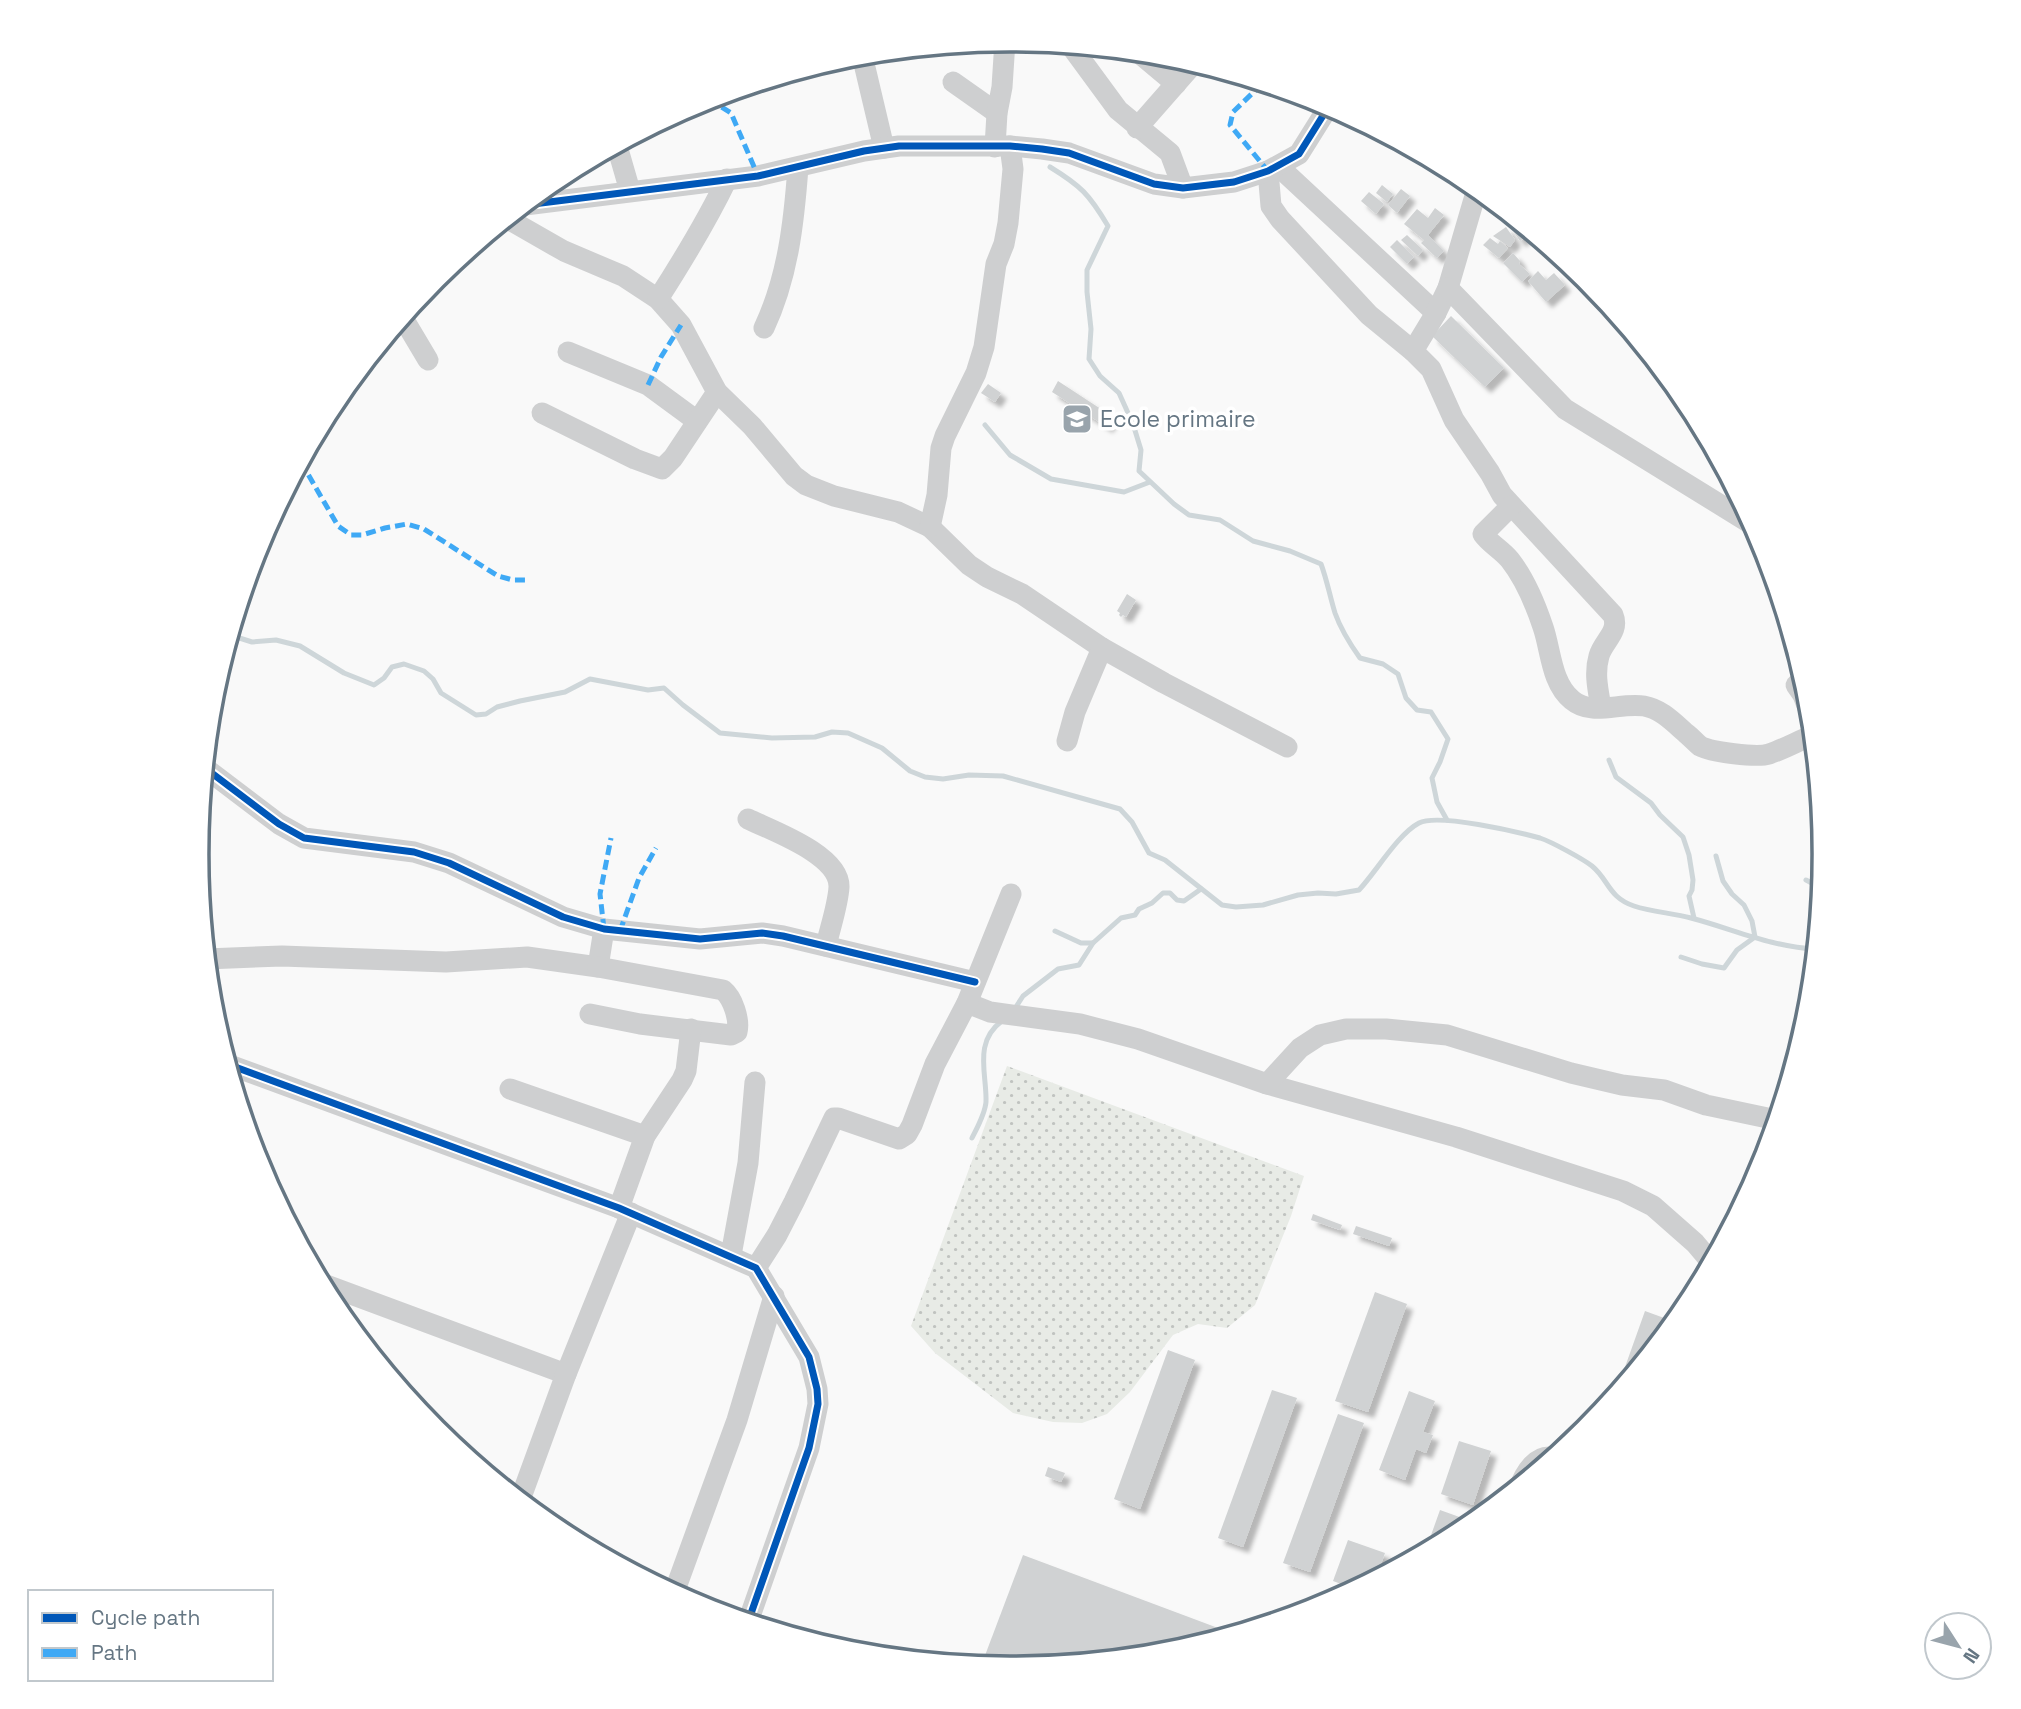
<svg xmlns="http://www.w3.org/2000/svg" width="2021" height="1709" font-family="'Space Grotesk',sans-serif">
  <defs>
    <pattern id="grass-dots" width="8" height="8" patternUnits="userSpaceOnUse" patternTransform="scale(1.75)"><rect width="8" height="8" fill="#e8ebe6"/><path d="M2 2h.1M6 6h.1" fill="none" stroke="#c0c3c0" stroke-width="1.8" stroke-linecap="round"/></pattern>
    <filter id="shadow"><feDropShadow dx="6" dy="6" stdDeviation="2" flood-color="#0004"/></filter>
  </defs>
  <rect width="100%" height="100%" fill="#f9f9f9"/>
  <!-- grass -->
  <polygon fill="url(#grass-dots)" points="1007,1066 1304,1176 1291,1216 1255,1305 1227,1328 1198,1324 1173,1335 1130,1392 1107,1414 1082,1423 1053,1422 1013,1413 935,1353 911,1326"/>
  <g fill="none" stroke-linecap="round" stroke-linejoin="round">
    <!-- stream -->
    <g stroke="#ced6d9" stroke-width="5">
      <path d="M 1050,167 C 1081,186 1089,194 1108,226 L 1087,270 L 1087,292 L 1091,329 L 1089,359 L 1100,376 L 1119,393 L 1133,424 L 1141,450 L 1139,471 L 1174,504 L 1189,515 L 1220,520 L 1253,541 L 1290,551 L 1321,564 C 1327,580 1330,597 1335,613 C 1341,630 1350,644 1360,658 L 1383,664 L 1398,674 L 1406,698 L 1417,710 L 1431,712 L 1448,739 L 1440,762 L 1432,778 L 1437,802 L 1447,820"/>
      <polyline points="985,425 1010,455 1051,479 1124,492 1150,482"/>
      <path d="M 230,635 L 252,642 L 276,640 L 300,646 L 344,673 L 374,685 L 384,678 L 392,667 L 404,664 L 424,671 L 433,679 L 441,693 L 476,715 L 486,714 L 497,707 L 520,701 L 565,692 L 590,679 L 648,690 L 664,688 L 683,705 L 720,733 L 772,738 L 815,737 L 832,732 L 848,733 L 882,748 L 910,771 L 925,777 L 943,779 L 969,775 L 1003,776 L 1120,809 L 1132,822 L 1149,853 L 1165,860 L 1222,905 L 1236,907 L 1263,905 L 1298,895 L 1318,893 L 1336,894 L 1359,890 C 1376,872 1398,834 1419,823 C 1438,813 1518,832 1540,838 C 1552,842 1583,859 1592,866 C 1609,880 1608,897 1634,906 C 1652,912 1673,913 1691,918 C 1733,929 1772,947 1815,949"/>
      <polyline points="1609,760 1616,777 1651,803 1660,815 1683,837 1689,855 1693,880 1692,890 1689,896 1694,918"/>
      <polyline points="1806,880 1821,888"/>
      <polyline points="1055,931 1081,943 1093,943 1121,918 1135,915 1139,909 1152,903 1163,893 1170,893 1177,900 1184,901 1201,889"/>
      <polyline points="1681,957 1702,964 1724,968 1737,950 1755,937 1752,921 1744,905 1732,894 1723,881 1716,856"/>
      <polyline points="1014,1010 1023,996 1058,969 1079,965 1093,943"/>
      <path d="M 972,1138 C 977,1128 985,1114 986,1102 C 987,1074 973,1042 1002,1021"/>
    </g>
  </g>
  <!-- building -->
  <g fill="#d0d2d3" filter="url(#shadow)">
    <polygon points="1382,185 1393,194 1387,202 1376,193"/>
    <polygon points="1401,189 1410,196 1397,213 1388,205"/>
    <polygon points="1369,192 1384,204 1376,214 1361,201"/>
    <polygon points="1435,208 1444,215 1428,235 1444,251 1437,258 1421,243 1424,240 1404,224 1417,209 1428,218"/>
    <polygon points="1513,219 1530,233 1520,241 1509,225"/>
    <polygon points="1506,227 1515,240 1510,247 1493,236"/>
    <polygon points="1407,235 1423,250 1418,256 1401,240"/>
    <polygon points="1490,238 1498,244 1500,241 1508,248 1499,258 1483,245"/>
    <polygon points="1397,240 1414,257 1407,264 1390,247"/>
    <polygon points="1513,253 1520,261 1519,264 1530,274 1522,282 1503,263"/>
    <polygon points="1538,271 1546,280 1554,273 1565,285 1546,302 1528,281"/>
    <polygon points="1451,316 1504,368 1485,387 1432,336"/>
    <polygon points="1058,381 1113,417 1107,427 1052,392"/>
    <polygon points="988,384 1001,393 995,402 981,393"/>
    <polygon points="1127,594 1136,600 1126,617 1123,615 1121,617 1119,615 1120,613 1117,611"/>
    <polygon points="1313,1214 1342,1225 1340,1230 1311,1220"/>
    <polygon points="1356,1226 1392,1238 1389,1246 1353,1234"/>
    <polygon points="1375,1292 1407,1304 1368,1412 1335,1401"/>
    <polygon points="1645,1311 1675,1322 1615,1395"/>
    <polygon points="1168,1350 1195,1360 1140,1509 1114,1499"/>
    <polygon points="1272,1390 1297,1398 1243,1547 1218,1538"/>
    <polygon points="1409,1391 1435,1401 1423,1432 1433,1435 1426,1453 1416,1449 1405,1480 1379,1470"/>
    <polygon points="1338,1414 1364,1423 1310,1572 1283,1563"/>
    <polygon points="1459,1441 1491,1451 1473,1505 1441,1494"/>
    <polygon points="1048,1467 1065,1473 1061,1482 1045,1476"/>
    <polygon points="1440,1510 1465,1519 1460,1533 1425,1552"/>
    <polygon points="1348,1540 1385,1553 1376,1578 1355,1589 1333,1581"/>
    <polygon points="1023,1555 1234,1634 1169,1653 1010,1669 981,1666"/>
  </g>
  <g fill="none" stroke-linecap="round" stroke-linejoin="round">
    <!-- service -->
    <path stroke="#cecfd0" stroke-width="10" d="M 1512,1491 C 1519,1471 1533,1445 1558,1453"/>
    <!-- minor -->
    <g stroke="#cecfd0" stroke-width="21">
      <polyline points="1071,46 1118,110 1170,153 1183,188"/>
      <polyline points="1139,53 1176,84"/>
      <polyline points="862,55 884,148"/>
      <polyline points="953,82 997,113"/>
      <polyline points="1137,128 1194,63"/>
      <polyline points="617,146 630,191"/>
      <polyline points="995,147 997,113 1002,87 1005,41"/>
      <polyline points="1278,166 1436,313"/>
      <polyline points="1268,171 1271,206 1280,219 1369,315 1413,351"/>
      <path d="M 1477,189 L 1448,288 L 1436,313 L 1413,351 L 1431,369 L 1454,420 L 1490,473 L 1502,495 L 1613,615 C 1620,632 1603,641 1599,656 C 1594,673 1598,690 1601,707"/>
      <polyline points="525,205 758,176 864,151 899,146 1010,146 1042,149 1069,153 1154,184 1183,188 1234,182 1268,171 1299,154 1329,106"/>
      <polyline points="508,219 564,251 623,276 658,299 681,325 717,392 752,426 794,476 806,485 834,496 898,512 930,527 969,565 987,577 1022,594 1102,648"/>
      <polyline points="1448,288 1565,409 1753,525"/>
      <path d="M 658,299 C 683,260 707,221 727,179"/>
      <polyline points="403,318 428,360"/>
      <path d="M 764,328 C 788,277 794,222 798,167"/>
      <polyline points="568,352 648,385 697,421"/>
      <polyline points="542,413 635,459 662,469 673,458 717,392"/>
      <path d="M 1511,506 L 1483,534 C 1490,544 1502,550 1510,560 C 1525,579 1535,603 1543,627 C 1551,650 1551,683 1572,700 C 1592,717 1620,702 1644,706 C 1662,709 1675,724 1688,735 C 1692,738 1696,743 1700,746 C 1711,752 1757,758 1769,754 C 1784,749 1798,741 1813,735"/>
      <polyline points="930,527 937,495 941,448 945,436 976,373 984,347 996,264 1004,244 1008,223 1013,169 1010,146"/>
      <polyline points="1796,685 1803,695 1811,716"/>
      <polyline points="1067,741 1075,712 1102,648 1164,683 1287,747"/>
      <polyline points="205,768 279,824 304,838 414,852 449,863 563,917 604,929 700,939 762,933 783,936 975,982"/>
      <path d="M 748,819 C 773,831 840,855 839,887 C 838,905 830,928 826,946"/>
      <polyline points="206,959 282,956 446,962 527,957 598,967 604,929"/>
      <polyline points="967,1003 990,1012 1080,1024 1138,1039 1267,1084 1456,1137 1623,1191 1653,1206 1695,1243 1711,1262"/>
      <path d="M 590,1014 L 640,1024 L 731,1035 L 737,1032 C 740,1020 733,998 723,990 L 598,967"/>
      <polyline points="227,1064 619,1208 756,1268 809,1357 817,1389 818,1404 809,1448 748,1622"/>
      <polyline points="1267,1084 1300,1048 1320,1035 1346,1029 1386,1029 1447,1035 1571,1073 1622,1085 1664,1090 1706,1105 1777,1120"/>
      <polyline points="510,1089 645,1136"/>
      <polyline points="619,1208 645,1136 682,1080 686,1071 691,1029"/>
      <polyline points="731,1255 748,1163 755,1082"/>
      <polyline points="756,1268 777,1235 794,1202 834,1118 838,1118 899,1139 907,1134 912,1125 935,1064 967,1003 1011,894"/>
      <polyline points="321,1283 566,1374"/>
      <polyline points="520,1500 566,1374 631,1213"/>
      <polyline points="674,1593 737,1420 774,1296"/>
    </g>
    <!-- quiet -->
    <g stroke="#3fa9f5" stroke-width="5" stroke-dasharray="10 5" stroke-linecap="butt">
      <polyline points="1262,84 1233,112 1230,125 1268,171"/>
      <polyline points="709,99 731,113 758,176"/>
      <polyline points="648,385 661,357 681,325"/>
      <polyline points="301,462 338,526 351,535 362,535 385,528 407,524 424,529 498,576 513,580 528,580"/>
      <polyline points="604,929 600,894 611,838"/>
      <polyline points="620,931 639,878 656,848"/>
    </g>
    <!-- cycleway casing -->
    <g stroke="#fff" stroke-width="11">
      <g id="cycleway">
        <polyline points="525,205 758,176 864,151 899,146 1010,146 1042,149 1069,153 1154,184 1183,188 1234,182 1268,171 1299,154 1329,106"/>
        <polyline points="205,768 279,824 304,838 414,852 449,863 563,917 604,929 700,939 762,933 783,936 975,982"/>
        <polyline points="227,1064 619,1208 756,1268 809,1357 817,1389 818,1404 809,1448 748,1622"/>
      </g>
    </g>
    <!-- cycleway -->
    <use href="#cycleway" stroke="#0057b8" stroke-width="7"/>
  </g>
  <!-- icons -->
  <defs>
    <g id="school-square" transform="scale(1.575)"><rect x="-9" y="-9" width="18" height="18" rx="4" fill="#99a4ac" stroke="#fff"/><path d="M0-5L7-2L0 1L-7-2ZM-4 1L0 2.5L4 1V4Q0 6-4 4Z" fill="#fff"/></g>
  </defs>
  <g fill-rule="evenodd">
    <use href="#school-square" x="1077" y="419"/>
  </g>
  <g text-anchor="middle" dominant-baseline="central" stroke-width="7" stroke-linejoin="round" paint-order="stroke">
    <!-- poi labels -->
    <g font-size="23" fill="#657683" stroke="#fff" text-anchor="start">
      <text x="1100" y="419">Ecole primaire</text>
    </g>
  </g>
  <!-- crop -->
  <path d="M0 0H2021V1709H0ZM1010 52H1011A801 801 0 0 1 1812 853V855A801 801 0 0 1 1011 1656H1010A801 801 0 0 1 209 855V853A801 801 0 0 1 1010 52Z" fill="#fff" fill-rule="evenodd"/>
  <path fill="none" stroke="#657683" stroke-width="3.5" d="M1010 52H1011A801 801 0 0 1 1812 853V855A801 801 0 0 1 1011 1656H1010A801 801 0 0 1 209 855V853A801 801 0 0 1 1010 52Z"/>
  <!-- legend -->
  <rect x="28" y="1590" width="245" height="91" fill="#ffffff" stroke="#c1c8cd" stroke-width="2"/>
  <rect x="42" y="1613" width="35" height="10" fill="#0057b8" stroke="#c1c8cd" stroke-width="2"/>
  <text x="91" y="1625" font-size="21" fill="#657683">Cycle path</text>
  <rect x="42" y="1648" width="35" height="10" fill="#3fa9f5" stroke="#c1c8cd" stroke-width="2"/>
  <text x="91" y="1660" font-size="21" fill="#657683">Path</text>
  <!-- north arrow -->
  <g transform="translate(1958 1646) rotate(126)"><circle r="33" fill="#ffffff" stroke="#c1c8cd" stroke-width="2"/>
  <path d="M0-5L12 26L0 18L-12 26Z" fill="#99a4ac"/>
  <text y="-10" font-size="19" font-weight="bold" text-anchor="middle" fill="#657683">N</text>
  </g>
</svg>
